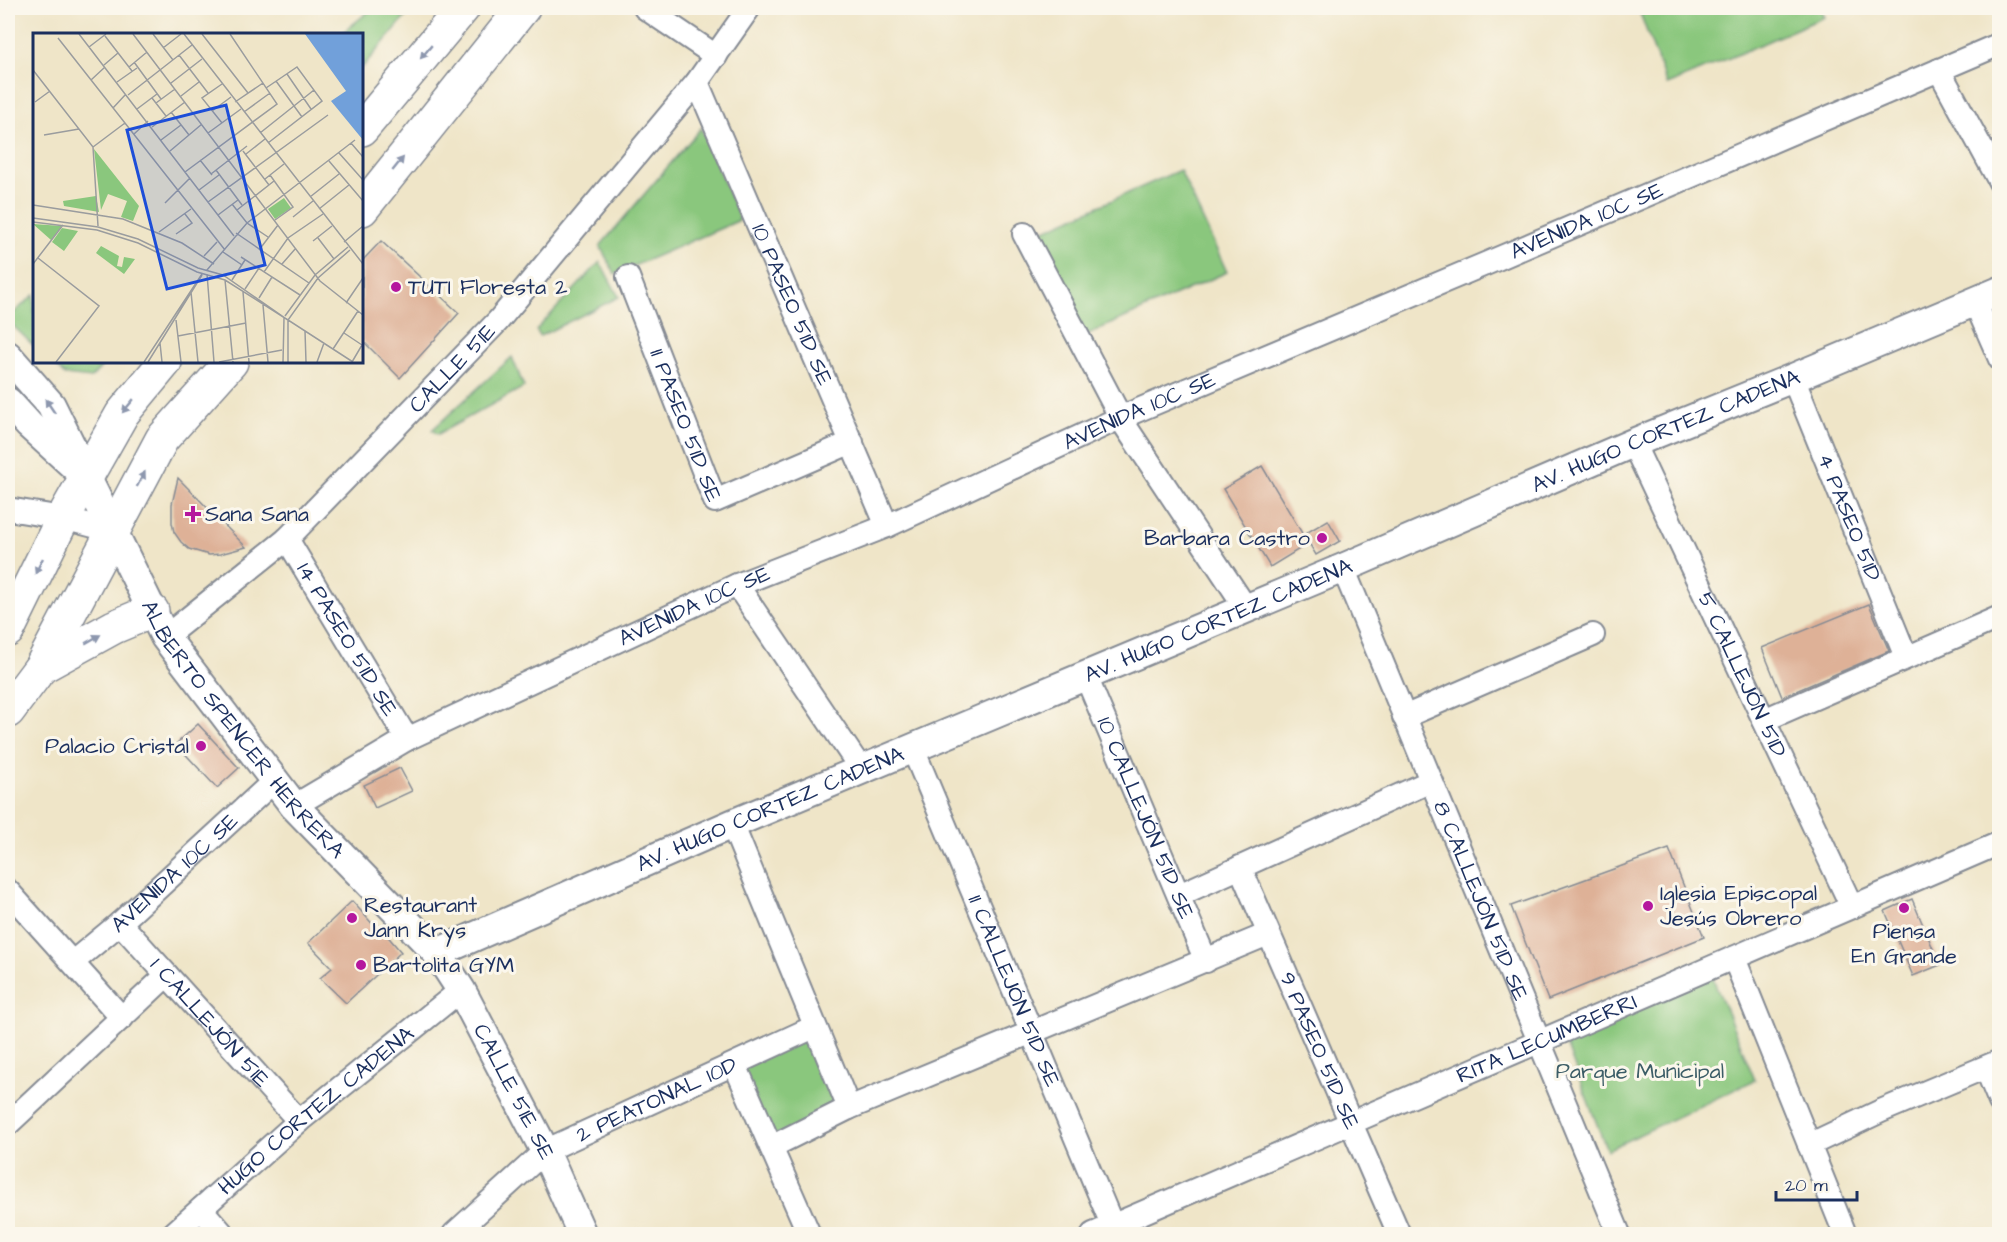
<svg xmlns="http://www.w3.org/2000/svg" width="2007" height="1242" font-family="'Architects Daughter',sans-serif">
  <rect width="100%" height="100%" fill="#fbf7ec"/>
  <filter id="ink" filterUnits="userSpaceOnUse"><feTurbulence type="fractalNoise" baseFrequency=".0167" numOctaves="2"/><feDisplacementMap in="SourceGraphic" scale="12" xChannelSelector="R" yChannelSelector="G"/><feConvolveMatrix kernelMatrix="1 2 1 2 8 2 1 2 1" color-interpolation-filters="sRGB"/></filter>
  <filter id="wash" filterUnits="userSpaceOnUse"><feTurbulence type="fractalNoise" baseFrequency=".008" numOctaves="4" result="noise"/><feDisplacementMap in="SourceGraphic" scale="24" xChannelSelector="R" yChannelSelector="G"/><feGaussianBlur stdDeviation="1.35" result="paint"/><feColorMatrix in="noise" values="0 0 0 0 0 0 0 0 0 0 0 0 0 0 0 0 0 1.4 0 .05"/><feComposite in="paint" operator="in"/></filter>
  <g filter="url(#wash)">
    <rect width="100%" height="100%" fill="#efe5c8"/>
    <!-- green -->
    <g fill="#8ac77d" stroke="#527b6e" stroke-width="1.5">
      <polygon points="373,8 413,8 362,68 362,34 341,34"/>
      <polygon points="1638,8 1820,8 1824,17 1667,85"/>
      <polygon points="701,128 740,220 615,274 600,246"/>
      <polygon points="1180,170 1227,272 1086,335 1031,236"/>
      <polygon points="600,262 619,297 540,336 536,330"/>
      <polygon points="34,295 34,346 8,321 8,318"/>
      <polygon points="512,357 524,387 438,434 432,430"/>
      <polygon points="51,362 106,362 91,378 65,375"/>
      <polygon points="1712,976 1755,1080 1607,1150 1565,1042"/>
      <polygon points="814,1027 849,1108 771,1147 735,1065"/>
    </g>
    <g id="blocks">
      <!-- building -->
      <g fill="#deb197">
        <polygon points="381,241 459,313 400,378 362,340 362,261"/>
        <polygon points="1262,466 1303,535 1328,520 1340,541 1316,555 1309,543 1270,567 1223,489"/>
        <polygon points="178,478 246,547 220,554 209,555 189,549 181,542 174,532 172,523 172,504"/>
        <polygon points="1869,604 1889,651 1782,697 1762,648"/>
        <polygon points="198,724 239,768 217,788 176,744"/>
        <polygon points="400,768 412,791 375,808 364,785"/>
        <polygon points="1669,849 1704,937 1548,1000 1511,906"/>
        <polygon points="1912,899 1940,965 1913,976 1885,911"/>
        <polygon points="352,901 376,928 379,926 401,952 346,1003 320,978 332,968 308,943"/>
      </g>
    </g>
  </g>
  <g filter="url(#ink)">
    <use href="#blocks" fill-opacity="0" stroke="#858a93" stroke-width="1.5"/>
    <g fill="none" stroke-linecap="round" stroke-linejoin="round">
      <!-- minor casing -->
      <g stroke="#858a93" stroke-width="26">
        <g id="minor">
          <polyline points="645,8 716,56"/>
          <polyline points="1939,70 2000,182"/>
          <path id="s1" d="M 697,82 L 887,526"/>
          <polyline points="1024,234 1124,424 1246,608"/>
          <path id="s2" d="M 628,277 L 715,501 L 852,442"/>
          <polyline points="1975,302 2000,359"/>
          <path id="s3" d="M 1793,378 L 1906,657"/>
          <path id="s4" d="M 1633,443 L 1852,907"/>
          <polyline points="8,509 63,518 113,531"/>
          <path id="s5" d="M 287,539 L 407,739"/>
          <path id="s6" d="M 1343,568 L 1619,1234"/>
          <polyline points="737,585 861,769"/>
          <path id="s7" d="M 165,637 L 287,539 L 498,321 L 697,82 L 749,8"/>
          <path id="s8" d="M 1085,674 L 1206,961"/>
          <polyline points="1404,717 1593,635"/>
          <polyline points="1764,720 2000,617"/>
          <path id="s9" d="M 913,749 L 1116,1234"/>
          <path id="s10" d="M 294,806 L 407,739 L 737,585 L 887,526 L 1122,417 L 1490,262 L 2000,44"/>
          <polyline points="732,824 849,1108"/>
          <path id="s11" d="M 1240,867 L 1399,1234"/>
          <polyline points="8,891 122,1018"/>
          <polyline points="1179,895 1431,781"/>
          <path id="s12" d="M 120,923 L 299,1121"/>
          <polyline points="1734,958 1845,1234"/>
          <path id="s13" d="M 73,962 L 120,923 L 274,781"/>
          <polyline points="735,1065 809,1234"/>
          <polyline points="1986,1068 2000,1102"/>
          <polyline points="8,1124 167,975"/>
          <polyline points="1809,1145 1881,1111 2000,1061"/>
          <polyline points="771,1147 849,1108 1268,934"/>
          <polyline points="201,1209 223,1234"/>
          <path id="s14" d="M 173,1234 L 299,1121 L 461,990"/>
          <path id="s15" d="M 454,1234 L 545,1151 L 814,1027"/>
          <path id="s16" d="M 1093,1234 L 2000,843"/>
        </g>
      </g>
      <!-- tertiary casing -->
      <g stroke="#858a93" stroke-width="32">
        <g id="tertiary">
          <path id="s17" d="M 8,356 L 51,405 L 165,637 L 294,806 L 437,953 L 461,990 L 545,1151 L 582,1234"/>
          <polyline points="8,402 29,425 75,467"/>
          <path id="s18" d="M 437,953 L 732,824 L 1343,568 L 1633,443 L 1793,378 L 2000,291"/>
        </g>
      </g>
      <!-- secondary casing -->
      <g stroke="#858a93" stroke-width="36">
        <g id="secondary">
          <polyline points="362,129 463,8"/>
          <polyline points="362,209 523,8"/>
          <polyline points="8,630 63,518 122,414 165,362"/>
          <polyline points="41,667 114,627 152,611"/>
          <polyline points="8,711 41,667 162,439 231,362"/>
        </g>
      </g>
      <!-- minor -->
      <use href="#minor" stroke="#fff" stroke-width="22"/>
      <!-- tertiary -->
      <use href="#tertiary" stroke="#fff" stroke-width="28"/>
      <!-- secondary -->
      <use href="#secondary" stroke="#fff" stroke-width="33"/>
    </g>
    <!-- one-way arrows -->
    <defs><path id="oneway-solid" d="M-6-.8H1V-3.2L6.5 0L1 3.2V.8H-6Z" transform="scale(1.5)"/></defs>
    <g fill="#8d97ae">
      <use href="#oneway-solid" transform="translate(426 52) rotate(130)"/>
      <use href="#oneway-solid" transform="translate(398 164) rotate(-51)"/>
      <use href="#oneway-solid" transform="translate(50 406) rotate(-124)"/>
      <use href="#oneway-solid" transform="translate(128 406) rotate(130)"/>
      <use href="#oneway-solid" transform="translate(141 479) rotate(-62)"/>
      <use href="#oneway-solid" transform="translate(39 566) rotate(116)"/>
      <use href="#oneway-solid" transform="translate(93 639) rotate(-29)"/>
    </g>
  </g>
  <!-- markers -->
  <g fill="#b5179e" stroke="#fbf7ec" stroke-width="2">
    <circle cx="396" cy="287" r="6"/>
    <path d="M190 505h6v6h6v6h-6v6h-6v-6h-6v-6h6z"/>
    <circle cx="1322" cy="538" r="6"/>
    <circle cx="201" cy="746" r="6"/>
    <circle cx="1648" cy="906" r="6"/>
    <circle cx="1904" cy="908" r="6"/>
    <circle cx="352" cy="918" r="6"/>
    <circle cx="361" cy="965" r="6"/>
  </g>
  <g text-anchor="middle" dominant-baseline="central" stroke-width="6" stroke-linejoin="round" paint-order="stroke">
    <!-- street labels -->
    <g font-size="22" fill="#1b2f5e" stroke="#fbf7ec">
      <text stroke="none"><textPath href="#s10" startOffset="1420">AVENIDA 10C SE</textPath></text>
      <text stroke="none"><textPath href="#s1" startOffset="242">10 PASEO 51D SE</textPath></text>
      <text stroke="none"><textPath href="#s7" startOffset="394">CALLE 51E</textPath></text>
      <text stroke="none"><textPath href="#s10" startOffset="934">AVENIDA 10C SE</textPath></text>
      <text stroke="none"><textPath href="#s2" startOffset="159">11 PASEO 51D SE</textPath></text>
      <text stroke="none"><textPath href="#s18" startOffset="1335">AV. HUGO CORTEZ CADENA</textPath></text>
      <text stroke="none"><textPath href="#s3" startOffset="150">4 PASEO 51D</textPath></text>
      <text stroke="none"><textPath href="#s10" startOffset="448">AVENIDA 10C SE</textPath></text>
      <text stroke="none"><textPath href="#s18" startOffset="849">AV. HUGO CORTEZ CADENA</textPath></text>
      <text stroke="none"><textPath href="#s5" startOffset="117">14 PASEO 51D SE</textPath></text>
      <text stroke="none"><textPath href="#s4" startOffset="256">5 CALLEJÓN 51D</textPath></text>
      <text stroke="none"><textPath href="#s17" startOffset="444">ALBERTO SPENCER HERRERA</textPath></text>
      <text stroke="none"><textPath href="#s18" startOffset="363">AV. HUGO CORTEZ CADENA</textPath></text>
      <text stroke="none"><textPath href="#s8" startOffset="156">10 CALLEJÓN 51D SE</textPath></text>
      <text stroke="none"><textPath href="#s13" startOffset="135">AVENIDA 10C SE</textPath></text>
      <text stroke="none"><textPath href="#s6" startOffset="360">8 CALLEJÓN 51D SE</textPath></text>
      <text stroke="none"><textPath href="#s9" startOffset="262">11 CALLEJÓN 51D SE</textPath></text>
      <text stroke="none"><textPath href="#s12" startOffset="134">1 CALLEJÓN 51E</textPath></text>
      <text stroke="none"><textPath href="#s16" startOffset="494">RITA LECUMBERRI</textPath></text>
      <text stroke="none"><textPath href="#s11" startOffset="200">9 PASEO 51D SE</textPath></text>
      <text stroke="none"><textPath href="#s17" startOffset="900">CALLE 51E SE</textPath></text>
      <text stroke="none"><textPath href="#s15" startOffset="246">2 PEATONAL 10D</textPath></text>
      <text stroke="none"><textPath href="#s14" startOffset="189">HUGO CORTEZ CADENA</textPath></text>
    </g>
    <!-- poi labels -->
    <g font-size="22" fill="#1b2f5e" stroke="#fbf7ec" text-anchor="start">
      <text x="408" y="287">TUTI Floresta 2</text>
      <text x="205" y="514">Sana Sana</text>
      <text x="1310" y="538" text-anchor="end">Barbara Castro</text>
      <text x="189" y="746" text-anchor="end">Palacio Cristal</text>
      <text x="1660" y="893">Iglesia Episcopal<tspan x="1660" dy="25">Jesús Obrero</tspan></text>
      <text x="364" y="905">Restaurant<tspan x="364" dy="25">Jann Krys</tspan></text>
      <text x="1904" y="931" text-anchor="middle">Piensa<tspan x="1904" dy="25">En Grande</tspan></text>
      <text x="373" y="965">Bartolita GYM</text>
    </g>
    <!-- park labels -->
    <g font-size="22" fill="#3c5d67" stroke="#fbf7ec">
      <text x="1640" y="1071">Parque Municipal</text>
    </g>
  </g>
  <!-- overview -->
  <g transform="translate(33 33)">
    <rect width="330" height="330" fill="#efe5c8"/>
    <path d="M 61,116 L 106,173 L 100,188 L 88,184 L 94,168 L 75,161 L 68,177 ZM 63,163 L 66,179 L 31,173 L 30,168 ZM 251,165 L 258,175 L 242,186 L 235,176 ZM 0,191 L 29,193 L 18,207 ZM 29,195 L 45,198 L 31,218 L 19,209 ZM 68,213 L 86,223 L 84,233 L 89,234 L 91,224 L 102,226 L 91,241 L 63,220 Z" fill="#8ac77d"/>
    <path d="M 272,1 L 330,1 L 330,107 L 298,68 L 313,58 Z" fill="#71a0da"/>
    <path fill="none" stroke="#9a9c9e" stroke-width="1.5" d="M 46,1 L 201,203M 100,1 L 287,248 L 330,282M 120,1 L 140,27M 151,1 L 330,231M 169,1 L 215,60M 72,3 L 99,38M 25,5 L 192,217M 56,14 L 73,1M 130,15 L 148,1M 146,22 L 175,60M 101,29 L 128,66M 71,32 L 85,20M 96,34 L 114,19M 0,37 L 60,114 L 65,193M 254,41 L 278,76M 58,47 L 72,34M 243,48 L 269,84M 84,49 L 104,35M 138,50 L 169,26M 189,51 L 169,65 L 189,90M 233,55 L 264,34 L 289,68 L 235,110M 95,62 L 159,12M 148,63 L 166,49M 119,65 L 133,83M 2,69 L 17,58M 202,69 L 230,50M 123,70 L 142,56M 80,75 L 93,61M 104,76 L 124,61M 179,78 L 198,64M 138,79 L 156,102M 211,79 L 237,60M 119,94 L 152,69M 175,100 L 208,76M 227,100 L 281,57M 101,101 L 115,88M 11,102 L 46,96M 128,107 L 148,92M 318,110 L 330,124M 60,114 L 92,90M 137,118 L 169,91M 210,118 L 236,152M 306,120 L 330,147M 213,121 L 232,106M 167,127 L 179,142M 296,128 L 330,168M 183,137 L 209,172M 152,139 L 244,71 L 197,1M 178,141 L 214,113M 237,142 L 260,174 L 242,187M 232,146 L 251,131M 166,157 L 186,142M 277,164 L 306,141M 175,169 L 295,82M 132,170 L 157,145M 199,171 L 214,190 L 235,204M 0,172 L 90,186 L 149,210 L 181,231M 286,176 L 316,152M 204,177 L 241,148M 185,182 L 205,167M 260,184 L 280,168M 0,185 L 65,194 L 105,206 L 165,235 L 190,242 L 255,287M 0,189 L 64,197 L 105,210 L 164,239 L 192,247 L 255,287M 126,199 L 158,176M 203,200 L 276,250M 143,201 L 159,190 L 152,181M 285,205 L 301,226M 280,208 L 299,193M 311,209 L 330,193M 226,217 L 245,192M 317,217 L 285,245 L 255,287 L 320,329M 190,219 L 209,232M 171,223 L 184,209M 208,224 L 267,262M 5,225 L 66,273 L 23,329M 0,231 L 30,192M 249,231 L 263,215M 174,237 L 214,190 L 322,107M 231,239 L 255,205 L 290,181M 174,241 L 181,329M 192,247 L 200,329M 199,247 L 212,227M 212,256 L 226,235M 158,259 L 165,329M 210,259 L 216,329M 226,265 L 239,244M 313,270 L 330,245M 230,272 L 235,329M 252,283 L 282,242 L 315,214M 143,287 L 148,329M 272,298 L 273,329M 311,300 L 329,312M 145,303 L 213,290M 127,310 L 129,329M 300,316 L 325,278M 111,329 L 169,241M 115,329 L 169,242M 186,329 L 249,317M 250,329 L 251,285M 255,329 L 255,287M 284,329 L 291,310M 319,329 L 329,312"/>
    <path fill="#1d4ed8" fill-opacity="0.15" stroke="#1d4ed8" stroke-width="3" d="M 193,72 L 232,232 L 134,256 L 94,97 Z"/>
    <rect width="330" height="330" fill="none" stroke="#1b2f5e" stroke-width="3"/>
  </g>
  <!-- margin -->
  <rect width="2007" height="1242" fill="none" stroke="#fbf7ec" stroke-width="30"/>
  <!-- scale -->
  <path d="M1776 1191v9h81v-9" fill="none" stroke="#1b2f5e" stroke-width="3"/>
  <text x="1785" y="1191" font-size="18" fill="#1b2f5e" stroke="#fbf7ec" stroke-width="4.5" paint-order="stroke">20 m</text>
</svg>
